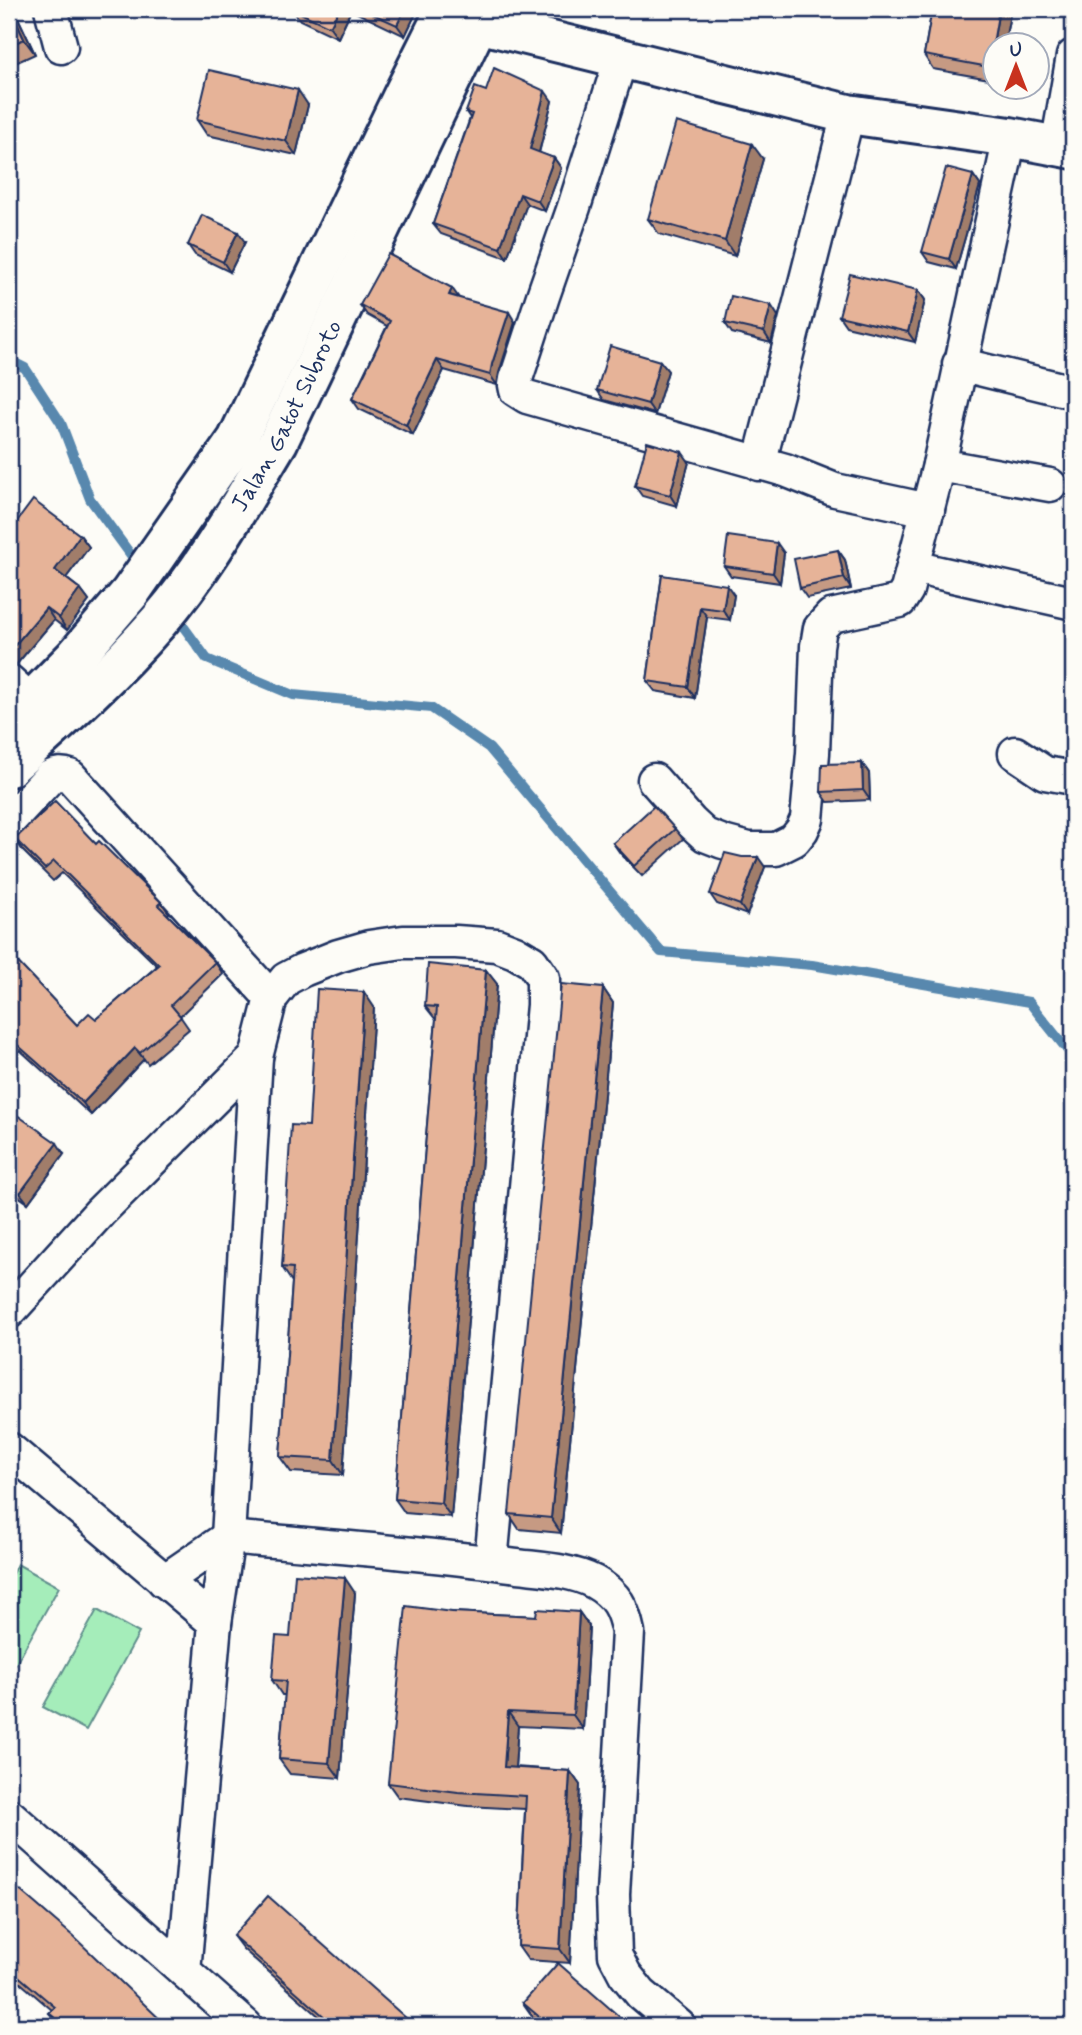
<svg xmlns="http://www.w3.org/2000/svg" width="1082" height="2035" font-family="Mynerve,sans-serif">
  <rect width="100%" height="100%" fill="#fdfcf7"/>
  <filter id="ink" filterUnits="userSpaceOnUse"><feTurbulence type="fractalNoise" baseFrequency=".0143" numOctaves="2"/><feDisplacementMap in="SourceGraphic" scale="14" xChannelSelector="R" yChannelSelector="G"/><feConvolveMatrix kernelMatrix="1 2 1 2 8 2 1 2 1" color-interpolation-filters="sRGB"/></filter>
  <g filter="url(#ink)">
    <!-- green -->
    <g fill="#a5edba" stroke="#608e8c" stroke-width="2">
      <polygon points="17,1564 59,1587 9,1676 9,1580"/>
      <polygon points="97,1610 139,1633 86,1730 43,1707"/>
    </g>
    <g fill="none" stroke-linecap="round" stroke-linejoin="round">
      <!-- stream -->
      <g stroke="#5988ae" stroke-width="10">
        <polyline points="9,360 25,368 61,423 90,499 139,566"/>
        <polyline points="175,615 207,659 293,695 431,708 489,748 661,952 812,965 1029,1002 1073,1057"/>
      </g>
      <!-- street casing -->
      <g stroke="#1b2f5e" stroke-width="37">
        <g id="street">
          <polyline points="51,9 61,47"/>
          <polyline points="621,58 574,207 543,296 516,379 515,385 516,390 527,397 785,470 835,490 928,510"/>
          <polyline points="1057,147 1073,56"/>
          <polyline points="959,364 1073,392"/>
          <polyline points="759,464 848,114"/>
          <polyline points="939,465 1050,485"/>
          <polyline points="913,567 1073,603"/>
          <polyline points="9,681 31,701"/>
          <polyline points="1015,753 1045,773 1073,778"/>
          <polyline points="654,780 691,822 705,835 723,842 749,849 776,849 794,840 802,830 807,819 813,753 817,646 820,628 831,616 900,601 907,590 939,465 1010,137"/>
          <path d="M 9,821 L 50,777 C 57,774 62,773 70,776 L 271,998 L 256,1057 L 100,1212 L 9,1312"/>
          <polyline points="271,998 286,979 303,970 338,956 369,947 403,942 456,942 497,945 515,952 532,962 543,978 543,1005 491,1562"/>
          <polyline points="9,1449 215,1623"/>
          <path d="M 164,1581 L 228,1537 C 322,1546 417,1552 510,1565 C 537,1569 569,1569 594,1582 C 617,1595 623,1608 628,1632 L 613,1894 L 615,1955 L 625,1974 L 641,1994 L 679,2026"/>
          <polyline points="9,1815 184,1971"/>
          <polyline points="246,2026 184,1971 215,1623 228,1537 256,1057"/>
        </g>
      </g>
      <!-- secondary casing -->
      <g stroke="#1b2f5e" stroke-width="44">
        <polyline id="secondary" points="478,23 848,114 1010,137 1073,149"/>
      </g>
      <!-- highway casing -->
      <g stroke="#1b2f5e" stroke-width="44">
        <g id="highway">
          <polyline points="9,724 74,658 130,593 237,440 403,95 446,9"/>
          <path id="s1" d="M 9,767 C 61,721 113,674 159,621 C 206,567 241,503 278,442 L 485,9"/>
        </g>
      </g>
      <!-- street -->
      <use href="#street" stroke="#fdfcf7" stroke-width="32"/>
      <!-- secondary -->
      <use href="#secondary" stroke="#fdfcf7" stroke-width="38"/>
      <!-- highway -->
      <use href="#highway" stroke="#fdfcf7" stroke-width="38"/>
    </g>
    <!-- wall -->
    <g fill="#c69a83" stroke="#1b2f5e" stroke-width="2">
      <polygon points="9,9 14,9 35,54 9,66"/>
      <polygon points="292,9 418,9 405,36 351,10 338,38 300,20"/>
      <polygon points="932,9 1011,9 1004,46 995,46 995,80 933,69 924,55"/>
      <polygon points="486,91 552,101 539,153 554,158 561,168 545,211 527,204 507,258 441,234 433,224 470,118 466,112"/>
      <polygon points="308,105 296,155 207,135 197,120"/>
      <polygon points="763,159 735,256 659,234 648,219"/>
      <polygon points="973,175 980,185 956,269 929,262 922,252"/>
      <polygon points="245,242 230,272 195,255 188,245"/>
      <polygon points="918,290 925,300 915,342 846,326 839,316"/>
      <polygon points="459,298 515,322 499,373 497,385 444,370 413,435 359,409 352,399 387,326 367,315 360,305"/>
      <polygon points="778,316 771,343 732,333 725,323"/>
      <polygon points="660,361 668,371 655,414 604,400 597,390"/>
      <polygon points="689,462 677,506 642,496 635,486"/>
      <polygon points="9,532 80,535 89,547 66,578 80,589 89,601 67,630 54,620 16,665 12,663 9,664"/>
      <polygon points="838,550 845,560 851,589 807,598 800,588"/>
      <polygon points="784,553 780,583 731,576 724,566"/>
      <polygon points="662,575 734,595 730,620 707,617 695,698 655,691 647,681"/>
      <polygon points="862,763 869,773 870,800 828,802 821,792"/>
      <polygon points="675,829 683,839 642,876 620,853 613,843"/>
      <polygon points="15,839 96,844 161,902 169,913 168,915 215,962 223,974 180,1016 189,1029 148,1064 144,1059 91,1115 20,1050 9,1060 9,953 77,1025 96,1019 157,966 62,873 53,881 23,851"/>
      <polygon points="765,867 747,915 717,904 710,894"/>
      <polygon points="486,970 497,984 451,1517 405,1513 395,1499 436,1020 425,1006"/>
      <polygon points="603,988 613,1003 561,1533 519,1529 509,1514"/>
      <polygon points="374,1007 343,1475 291,1472 280,1457 292,1282 282,1267 309,1126"/>
      <polygon points="9,1127 64,1154 28,1203 15,1194 9,1204"/>
      <polygon points="355,1593 340,1778 290,1774 279,1759 285,1695 282,1695 272,1680 290,1637"/>
      <polygon points="452,1612 536,1616 579,1612 589,1626 583,1729 518,1726 515,1767 570,1771 580,1785 570,1963 528,1960 518,1946 525,1809 468,1806 398,1797 388,1783"/>
      <polygon points="9,1881 167,2026 54,2019 49,2013 52,2010 9,1973"/>
      <polygon points="233,1936 415,2026 330,2026 243,1949"/>
      <polygon points="523,2003 630,2026 543,2026 533,2017"/>
    </g>
    <!-- shaded-wall -->
    <g fill="#a17d6a" stroke="#1b2f5e" stroke-width="2">
      <polygon points="10,9 14,9 35,54 24,39"/>
      <polygon points="339,9 350,9 351,10 338,38 330,27"/>
      <polygon points="405,9 418,9 405,36 397,25"/>
      <polygon points="999,9 1011,9 1004,46 995,46 995,76 989,67"/>
      <polygon points="298,90 308,105 296,155 286,141"/>
      <polygon points="545,91 552,101 537,160 530,149"/>
      <polygon points="752,144 763,159 735,256 725,241"/>
      <polygon points="554,158 561,168 545,211 538,201"/>
      <polygon points="973,175 980,185 956,269 949,259"/>
      <polygon points="520,194 527,204 507,258 500,248"/>
      <polygon points="238,232 245,242 230,272 223,262"/>
      <polygon points="452,288 459,298 449,295"/>
      <polygon points="918,290 925,300 915,342 908,332"/>
      <polygon points="771,305 778,316 771,343 764,332"/>
      <polygon points="509,312 515,322 499,373 497,385 490,375 492,364"/>
      <polygon points="437,360 444,370 413,435 406,425"/>
      <polygon points="660,361 668,371 655,414 648,404"/>
      <polygon points="682,452 689,462 677,506 670,495"/>
      <polygon points="80,535 89,547 63,582 55,570"/>
      <polygon points="777,543 784,553 780,583 773,573"/>
      <polygon points="838,550 845,560 851,589 844,578"/>
      <polygon points="727,585 734,595 730,620 723,610"/>
      <polygon points="80,589 89,601 67,630 59,618"/>
      <polygon points="700,607 707,617 695,698 688,687"/>
      <polygon points="46,608 54,620 16,665 9,652"/>
      <polygon points="862,763 869,773 870,800 863,790"/>
      <polygon points="758,857 765,867 747,915 740,905"/>
      <polygon points="486,970 497,984 451,1517 441,1503"/>
      <polygon points="603,988 613,1003 561,1533 551,1518"/>
      <polygon points="364,992 374,1007 343,1475 333,1460"/>
      <polygon points="135,1048 144,1059 91,1115 83,1103"/>
      <polygon points="57,1143 64,1154 28,1203 20,1193"/>
      <polygon points="9,1186 15,1194 9,1204"/>
      <polygon points="345,1578 355,1593 340,1778 329,1763"/>
      <polygon points="579,1612 589,1626 583,1729 573,1715"/>
      <polygon points="508,1712 518,1726 514,1781 504,1767"/>
      <polygon points="570,1771 580,1785 570,1963 560,1949"/>
    </g>
    <!-- building -->
    <g fill="#e6b398" stroke="#1b2f5e" stroke-width="2">
      <polygon points="9,9 10,9 24,39 9,46"/>
      <polygon points="292,9 339,9 330,27"/>
      <polygon points="362,9 405,9 397,25"/>
      <polygon points="932,9 999,9 989,67 924,55"/>
      <polygon points="494,68 545,91 530,149 554,158 538,201 520,194 500,248 433,224 472,114 466,112 475,87 486,91"/>
      <polygon points="209,70 298,90 286,141 197,120"/>
      <polygon points="676,122 752,144 725,241 648,219"/>
      <polygon points="946,168 973,175 949,259 922,252"/>
      <polygon points="202,215 238,232 223,262 188,245"/>
      <polygon points="388,254 452,288 449,295 509,312 492,364 490,375 437,360 406,425 352,399 390,321 360,305"/>
      <polygon points="850,274 918,290 908,332 839,316"/>
      <polygon points="731,296 771,305 764,332 725,323"/>
      <polygon points="610,346 660,361 648,404 597,390"/>
      <polygon points="647,442 682,452 670,495 635,486"/>
      <polygon points="33,500 80,535 55,570 80,589 59,618 46,608 9,652 9,532"/>
      <polygon points="728,536 777,543 773,573 724,566"/>
      <polygon points="838,550 844,578 800,588 794,559"/>
      <polygon points="662,575 727,585 723,610 700,607 688,687 647,681"/>
      <polygon points="862,763 863,790 821,792 822,764"/>
      <polygon points="55,801 96,844 99,841 161,902 158,905 215,962 171,1005 181,1017 140,1053 135,1048 83,1103 11,1039 9,1041 9,953 77,1025 89,1013 96,1019 159,965 54,861 45,869 15,839"/>
      <polygon points="654,806 675,829 634,866 613,843"/>
      <polygon points="725,853 742,857 758,857 740,905 710,894"/>
      <polygon points="428,964 486,970 441,1503 395,1499 437,1007 425,1006"/>
      <polygon points="561,984 603,988 551,1518 509,1514"/>
      <polygon points="317,989 364,992 333,1460 280,1457 293,1268 282,1267 291,1125 309,1126"/>
      <polygon points="17,1115 57,1143 20,1193 9,1185 9,1127"/>
      <polygon points="295,1574 345,1578 329,1763 279,1759 286,1681 272,1680 276,1636 290,1637"/>
      <polygon points="406,1606 452,1612 536,1616 537,1609 579,1612 573,1715 508,1712 504,1767 570,1771 560,1949 518,1946 526,1796 458,1792 388,1783"/>
      <polygon points="9,1881 74,1937 167,2026 48,2026 55,2018 49,2013 55,2007 9,1968"/>
      <polygon points="268,1896 415,2026 335,2026 233,1936"/>
      <polygon points="558,1963 630,2026 550,2026 523,2003"/>
    </g>
  </g>
  <g text-anchor="middle" dominant-baseline="central" stroke-width="5" stroke-linejoin="round" paint-order="stroke">
    <!-- street labels -->
    <g font-size="24" fill="#1b2f5e" stroke="#fdfcf7">
      <text stroke="none"><textPath href="#s1" startOffset="452">Jalan Gatot Subroto</textPath></text>
    </g>
  </g>
  <!-- margin -->
  <rect width="1082" height="2035" fill="none" stroke="#fdfcf7" stroke-width="35"/>
  <rect x="18" y="18" width="1047" height="2000" fill="none" stroke="#1b2f5e" stroke-width="2.5" filter="url(#ink)"/>
  <!-- north arrow -->
  <g transform="translate(1016 66)"><circle r="33" fill="#fdfcf7" stroke="#a3aaba" stroke-width="2"/>
  <path d="M0-5L12 26L0 18L-12 26Z" fill="#c8321e"/>
  <text y="-10" font-size="19" font-weight="bold" text-anchor="middle" fill="#1b2f5e">U</text>
  </g>
</svg>
